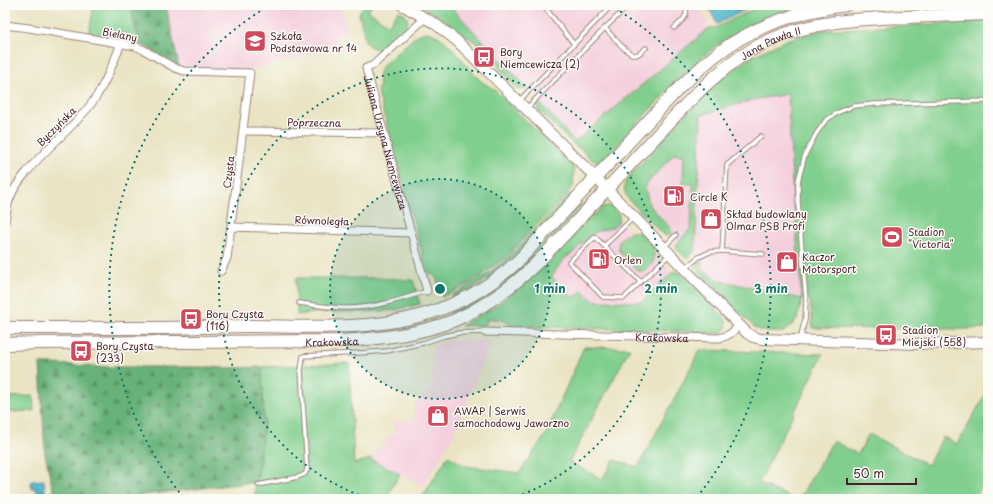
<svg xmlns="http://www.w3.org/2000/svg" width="993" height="504" font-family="'Playpen Sans',sans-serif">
  <defs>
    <pattern id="forest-firs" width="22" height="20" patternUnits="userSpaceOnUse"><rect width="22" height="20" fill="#68b279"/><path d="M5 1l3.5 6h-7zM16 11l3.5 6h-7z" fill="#589063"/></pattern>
  </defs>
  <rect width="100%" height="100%" fill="#fdfcf7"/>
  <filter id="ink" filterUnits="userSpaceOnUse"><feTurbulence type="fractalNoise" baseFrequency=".025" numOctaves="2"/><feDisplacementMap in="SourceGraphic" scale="8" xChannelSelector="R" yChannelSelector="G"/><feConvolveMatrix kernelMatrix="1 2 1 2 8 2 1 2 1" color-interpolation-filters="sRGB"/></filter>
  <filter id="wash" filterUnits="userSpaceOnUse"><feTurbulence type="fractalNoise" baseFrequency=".012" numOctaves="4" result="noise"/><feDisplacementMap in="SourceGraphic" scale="16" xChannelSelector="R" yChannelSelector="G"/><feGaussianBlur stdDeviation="0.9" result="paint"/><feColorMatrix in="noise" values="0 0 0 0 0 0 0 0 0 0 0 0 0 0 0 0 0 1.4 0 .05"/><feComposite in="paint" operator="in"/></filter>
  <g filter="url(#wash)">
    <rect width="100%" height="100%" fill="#eae4c4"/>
    <!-- built -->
    <g fill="#f4cfdd">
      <polygon points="166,5 341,5 348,31 336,34 339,47 257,68 250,70 179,67"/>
      <polygon points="449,5 699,5 709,28 574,142 533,95"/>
      <polygon points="788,94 792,181 802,299 718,280 700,268 703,263 695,251 686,255 639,207 634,185 701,115 752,100"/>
      <polygon points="610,211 682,281 705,304 523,299"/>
      <polygon points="451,340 492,340 451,440 423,486 370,459 394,434 394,421 414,421 414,404 432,387 432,346"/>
    </g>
    <!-- grass -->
    <g fill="#81cf8e" stroke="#66775c">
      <path d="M 94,5 L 133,5 C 133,23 135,30 144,46 L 118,39 L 89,33 Z"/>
      <polygon points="365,5 372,5 368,11 389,25 398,11 404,13 408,21 404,31 385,47 379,50 371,47 366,43 359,14 361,9"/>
      <polygon points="420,5 449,5 527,88 523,90 517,89 490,55 479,45 446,21"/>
      <path d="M 762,5 L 806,5 C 777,13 747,25 722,42 C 709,51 697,62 685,74 C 656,101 631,132 603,160 L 596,162 L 591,159 L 579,147 L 577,148 L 538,110 L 537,105 L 538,101 L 575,142 L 709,28 L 715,28 Z"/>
      <path d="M 988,21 L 988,328 L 963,329 L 813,328 L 810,300 L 802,299 L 797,320 L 784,332 L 767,332 L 755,328 L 695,268 L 699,262 L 703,263 L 701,269 L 718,280 L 802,299 L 792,181 L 788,94 L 752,100 L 701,115 L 695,251 L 686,258 L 676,248 L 677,243 L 691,228 L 693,184 L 683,184 L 684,155 L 674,154 L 645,186 L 649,205 L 672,230 L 670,235 L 666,236 L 663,234 L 629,200 C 624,193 623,188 626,180 L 693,107 L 719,80 L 751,57 L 786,40 L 822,30 Z"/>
      <path d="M 427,32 C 450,37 465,67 482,82 C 486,85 491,87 495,90 L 574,168 L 573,187 L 509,254 L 490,269 L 472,282 L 442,297 L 436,277 L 427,271 L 377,89 L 380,87 C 378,77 377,73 384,64 L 417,35 Z"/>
      <path d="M 569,194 L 572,196 C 547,223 522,252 493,275 C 481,284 467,291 453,298 L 452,295 C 465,288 479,281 491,272 C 520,249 544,220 569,194 Z"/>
      <path d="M 580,203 L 583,206 C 553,238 524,274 487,297 C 475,304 463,310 451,316 L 450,313 C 469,303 488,294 505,280 C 533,258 556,229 580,203 Z"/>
      <path d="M 608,206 C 623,211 623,224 608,229 C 605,230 601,229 598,231 C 589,235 579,247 572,254 C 564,256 556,270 552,277 L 573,298 L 582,291 L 594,301 L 641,302 L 674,271 L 681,273 L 724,317 C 728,325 728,331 718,334 L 678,331 L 513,326 L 500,319 L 488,319 L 485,325 L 461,326 L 497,305 L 532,277 L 591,214 L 595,215 L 602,207 Z"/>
      <path d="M 630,232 C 635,232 639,232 643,234 C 653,241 659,258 649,267 C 649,268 645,271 644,271 C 642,272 640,271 638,271 C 624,258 606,245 630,232 Z"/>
      <polygon points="296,278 379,278 413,280 420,304 395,310 368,312 321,312 297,315"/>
      <polygon points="584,347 630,348 569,462 602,479 614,460 638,467 700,350 823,354 759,483 794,499 421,499 448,456 466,466 519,473 545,436"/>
      <polygon points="349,363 354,464 370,459 400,474 385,499 254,499 264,424 262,367"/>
      <polygon points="988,390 988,476 974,499 799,499 833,441 858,454 869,434 928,465 943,437 957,444"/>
      <polygon points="33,396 34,411 5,412 5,397"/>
    </g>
    <!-- forest -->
    <g fill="url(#forest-firs)" stroke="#596852">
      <polygon points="133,5 166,5 179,67 144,46 138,35 133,20"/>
      <polygon points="40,364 53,364 108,367 212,367 224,368 262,367 264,424 257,482 151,494 119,499 55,499 45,454"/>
    </g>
    <!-- water -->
    <g fill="#49b3c7" stroke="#4a6979">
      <polygon points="714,5 755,5 717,24 709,8"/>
      <polygon points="44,480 46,499 38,499 36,488 32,489 31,483 32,481"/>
    </g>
  </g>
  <g filter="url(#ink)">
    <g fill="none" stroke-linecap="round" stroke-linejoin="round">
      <!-- lane casing -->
      <g stroke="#9a8278" stroke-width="5.5">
        <g id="lane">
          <polyline points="543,5 574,44"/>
          <path d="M 605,28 C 611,34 628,56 636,55 C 640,54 643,50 646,48"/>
          <path d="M 674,28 C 681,22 691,15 684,5"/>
          <polyline points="519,101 612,5"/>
          <polyline points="527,108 605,28 629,5"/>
          <polyline points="604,246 633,218"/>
          <polyline points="664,247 676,235"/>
          <polyline points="722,251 763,254"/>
          <polyline points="685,268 699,257 710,252 722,251 727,165 761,136"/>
          <polyline points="641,282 595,237 569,262 603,297 624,298 669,255"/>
          <path d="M 299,303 C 313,305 328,307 342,308 C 371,309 400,300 427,291"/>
          <polyline points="801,340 802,331 805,320 806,300 798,202 798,181 805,155 816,134 826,120 839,112 854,106 874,104 988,101"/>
          <polyline points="258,485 298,477 305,474 307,470 301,370 303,356 359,353 387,351 423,343 444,336 459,333 484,332"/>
        </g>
      </g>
      <!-- street casing -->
      <g stroke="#9a8278" stroke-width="9">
        <g id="street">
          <path id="s1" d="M 424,17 L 421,22 L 372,66 L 366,68 L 427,291"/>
          <polyline points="5,25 29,28 135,46 144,50 175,68 184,71 250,73 227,258 221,271"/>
          <polyline points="244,131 384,133"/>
          <path d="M 5,223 C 6,214 7,204 11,196 C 14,187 20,180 26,173 C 45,149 69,131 88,108 C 103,90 113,65 121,43"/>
          <polyline points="231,227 412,233"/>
          <path id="s2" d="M 484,332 L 718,338 C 728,337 733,332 740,325"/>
        </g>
      </g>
      <!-- secondary casing -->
      <g stroke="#9a8278" stroke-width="12">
        <polyline id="secondary" points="402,5 434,23 456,40 596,178 747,333 753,337 761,339 919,344 988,342"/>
      </g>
      <!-- primary casing -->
      <g stroke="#9a8278" stroke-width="14">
        <g id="primary">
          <path d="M 5,328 C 54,328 104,328 153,328 C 185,328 216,326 247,326 C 304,326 364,331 419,316 C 457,306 490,287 518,261 L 680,87 C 692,76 704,64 717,54 C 755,25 799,11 846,5"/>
          <path id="s3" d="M 5,344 L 41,343 L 338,341 C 378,339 418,335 455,320 C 507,297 539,262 576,222 C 605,191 634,160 663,129 C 694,95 726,61 768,41 C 811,21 857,19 903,17 C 932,16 960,15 988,14"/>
        </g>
      </g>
      <!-- lane -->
      <use href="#lane" stroke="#fff" stroke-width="3.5"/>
      <!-- street -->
      <use href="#street" stroke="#fff" stroke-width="7"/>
      <!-- secondary -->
      <use href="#secondary" stroke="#fff" stroke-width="10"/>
      <!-- primary -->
      <use href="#primary" stroke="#fff" stroke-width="12"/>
    </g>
  </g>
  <!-- distance rings -->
  <circle cx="440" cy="289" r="110" fill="#0f766e" fill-opacity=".12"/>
  <g fill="none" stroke="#0f766e" stroke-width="2" stroke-dasharray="2 4">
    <circle cx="440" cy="289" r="110"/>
    <path d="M370 499A221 221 0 1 1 510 499"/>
    <path d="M183 497A331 331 0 0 1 270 5M610 5A331 331 0 0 1 697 497"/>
  </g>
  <!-- icons -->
  <defs>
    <g id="school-square" transform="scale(1.15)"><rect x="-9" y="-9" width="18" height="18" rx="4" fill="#d1495b" stroke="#fdfcf7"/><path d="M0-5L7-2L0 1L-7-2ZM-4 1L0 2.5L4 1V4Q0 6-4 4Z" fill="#fff"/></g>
    <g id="bus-square" transform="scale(1.15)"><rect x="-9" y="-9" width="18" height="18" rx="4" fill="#d1495b" stroke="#fdfcf7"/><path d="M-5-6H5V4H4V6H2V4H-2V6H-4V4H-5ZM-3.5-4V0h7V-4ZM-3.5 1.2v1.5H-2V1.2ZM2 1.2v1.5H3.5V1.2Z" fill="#fff"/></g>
    <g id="fuel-square" transform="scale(1.15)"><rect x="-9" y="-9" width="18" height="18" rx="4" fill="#d1495b" stroke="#fdfcf7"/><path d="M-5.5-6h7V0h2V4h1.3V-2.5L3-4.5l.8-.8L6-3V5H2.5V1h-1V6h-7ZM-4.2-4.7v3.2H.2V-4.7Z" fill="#fff"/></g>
    <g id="shop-square" transform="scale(1.15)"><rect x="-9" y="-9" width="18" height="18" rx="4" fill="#d1495b" stroke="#fdfcf7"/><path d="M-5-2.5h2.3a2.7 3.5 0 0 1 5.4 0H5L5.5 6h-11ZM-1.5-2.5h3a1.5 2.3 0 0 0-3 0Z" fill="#fff"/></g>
    <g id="stadium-square" transform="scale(1.15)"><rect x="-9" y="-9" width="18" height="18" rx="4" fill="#d1495b" stroke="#fdfcf7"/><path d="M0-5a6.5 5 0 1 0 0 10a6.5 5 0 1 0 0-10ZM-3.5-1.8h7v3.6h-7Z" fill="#fff"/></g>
  </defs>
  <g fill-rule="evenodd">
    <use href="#school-square" x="255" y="41"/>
    <use href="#bus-square" x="484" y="57"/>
    <use href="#fuel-square" x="674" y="196"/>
    <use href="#shop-square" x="711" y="219"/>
    <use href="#stadium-square" x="892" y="237"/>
    <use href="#fuel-square" x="599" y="259"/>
    <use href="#shop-square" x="787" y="262"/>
    <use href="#bus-square" x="191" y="319"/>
    <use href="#bus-square" x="886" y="335"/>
    <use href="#bus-square" x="81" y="351"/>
    <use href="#shop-square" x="438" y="416"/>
  </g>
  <g text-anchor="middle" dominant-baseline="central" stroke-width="3" stroke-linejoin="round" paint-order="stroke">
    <!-- street labels -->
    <g font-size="10" fill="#4a1f2b" stroke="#fdfcf7">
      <text transform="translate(120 34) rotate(11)">Bielany</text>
      <text stroke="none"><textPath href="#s3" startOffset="876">Jana Pawła II</textPath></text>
      <text transform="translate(314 122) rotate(1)">Poprzeczna</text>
      <text transform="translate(56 126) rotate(-45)">Byczyńska</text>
      <text stroke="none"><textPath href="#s1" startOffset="155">Juliana Ursyna Niemcewicza</textPath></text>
      <text transform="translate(228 172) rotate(-83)">Czysta</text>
      <text transform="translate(322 220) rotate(2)">Równoległa</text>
      <text stroke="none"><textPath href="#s2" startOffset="178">Krakowska</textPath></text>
      <text stroke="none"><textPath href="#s3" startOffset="327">Krakowska</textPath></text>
    </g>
    <!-- poi labels -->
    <g font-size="10" fill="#4a1f2b" stroke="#fdfcf7" text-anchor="start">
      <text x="270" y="35">Szkoła<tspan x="270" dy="12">Podstawowa nr 14</tspan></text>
      <text x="500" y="51">Bory<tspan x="500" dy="12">Niemcewicza (2)</tspan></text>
      <text x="690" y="196">Circle K</text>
      <text x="726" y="213">Skład budowlany<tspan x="726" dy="12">Olmar PSB Profi</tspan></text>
      <text x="908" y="231">Stadion<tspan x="908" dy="12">"Victoria"</tspan></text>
      <text x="802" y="256">Kaczor<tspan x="802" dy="12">Motorsport</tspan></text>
      <text x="614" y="259">Orlen</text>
      <text x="206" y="313">Bory Czysta<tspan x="206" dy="12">(116)</tspan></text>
      <text x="902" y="329">Stadion<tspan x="902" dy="12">Miejski (558)</tspan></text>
      <text x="96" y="345">Bory Czysta<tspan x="96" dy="12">(233)</tspan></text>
      <text x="454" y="410">AWAP | Serwis<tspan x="454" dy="12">samochodowy Jaworzno</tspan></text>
    </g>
  </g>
  <circle cx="440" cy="289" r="6" fill="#0f766e" stroke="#fdfcf7" stroke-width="2"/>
  <g font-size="12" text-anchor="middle" font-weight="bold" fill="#0f766e" stroke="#fdfcf7" stroke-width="3" stroke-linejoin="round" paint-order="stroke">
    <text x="550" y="293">1 min</text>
    <text x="661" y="293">2 min</text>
    <text x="771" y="293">3 min</text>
  </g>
  <!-- margin -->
  <rect width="993" height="504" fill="none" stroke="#fdfcf7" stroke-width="20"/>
  <!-- scale -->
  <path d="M847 478v6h69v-6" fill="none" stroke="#4a1f2b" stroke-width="2"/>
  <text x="853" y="478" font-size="12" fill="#4a1f2b" stroke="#fdfcf7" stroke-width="3" paint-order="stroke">50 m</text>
</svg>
